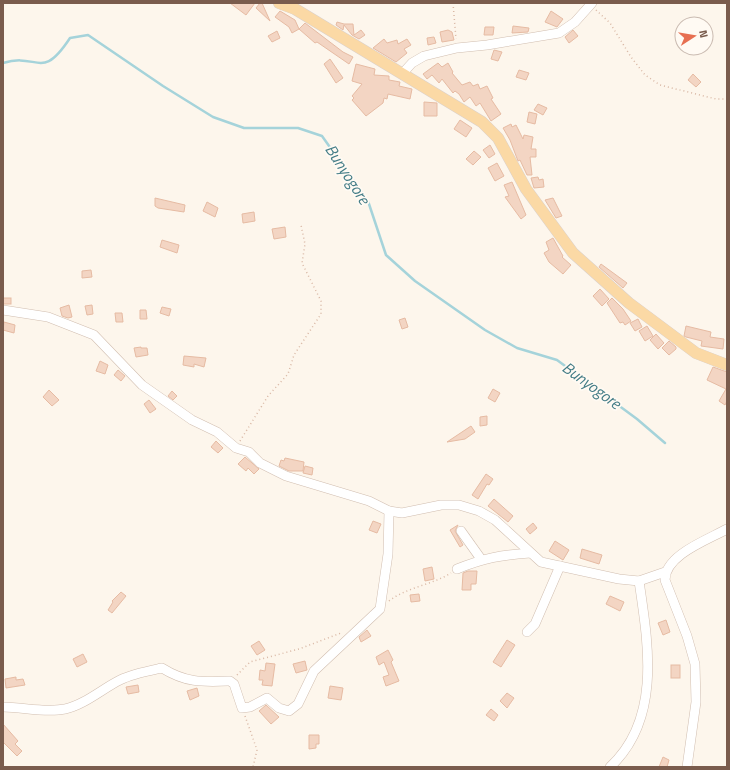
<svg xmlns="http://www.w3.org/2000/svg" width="730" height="770" font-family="'Titillium Web',sans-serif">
  <rect width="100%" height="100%" fill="#fdf6ec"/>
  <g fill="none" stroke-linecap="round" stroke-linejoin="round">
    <!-- stream -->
    <path stroke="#a5d3da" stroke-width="2.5" d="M 3,63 C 39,52 41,82 70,38 L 88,35 L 163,86 L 213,117 L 244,128 L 298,128 L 322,136 L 368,201 L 386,255 L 415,281 L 485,330 L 517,348 L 557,360 L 637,419 L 665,443"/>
  </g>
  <!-- building -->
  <g fill="#f3d5c3" stroke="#e6bba3">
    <polygon points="230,3 255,3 246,15"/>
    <polygon points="260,3 262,3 270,21 256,8"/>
    <polygon points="280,11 295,20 299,29 292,33 289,27 275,17"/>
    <polygon points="551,11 563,19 557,27 545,22"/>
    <polygon points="337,22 344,24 353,24 354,35 361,30 365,35 359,39 352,35 344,25 343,30 336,25"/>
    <polygon points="305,23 343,52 353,57 349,64 317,42 315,43 299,29"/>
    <polygon points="513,26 529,28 528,32 512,33"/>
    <polygon points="485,27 494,27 493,35 484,35"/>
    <polygon points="448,30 452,32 454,40 442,42 440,32"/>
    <polygon points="573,30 578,36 569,43 565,37"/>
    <polygon points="277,31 280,38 272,42 268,36"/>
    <polygon points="434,37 436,43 428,45 427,38"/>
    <polygon points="384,39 387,43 397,40 398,44 407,39 411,45 404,49 407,53 396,62 373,48"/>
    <polygon points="494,50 502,52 498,61 491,59"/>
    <polygon points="330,59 343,78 336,83 324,64"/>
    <polygon points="438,63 442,67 448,63 453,72 452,73 462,85 470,82 473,86 478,84 480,89 487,86 493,98 491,99 501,114 491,121 480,103 476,106 470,97 464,102 459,94 455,91 453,93 442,79 439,83 432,75 427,79 423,74"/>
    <polygon points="356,64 375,69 374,75 389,76 389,80 400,82 399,86 412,89 410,99 388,94 387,99 384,98 383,103 366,116 352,100 354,98 352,96 362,84 352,81"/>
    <polygon points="519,70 529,73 526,80 516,77"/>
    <polygon points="693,74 701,82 696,87 688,80"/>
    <polygon points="424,102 437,103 437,116 424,116"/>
    <polygon points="538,104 547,108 543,115 534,110"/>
    <polygon points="529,112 537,114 535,124 527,122"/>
    <polygon points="460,120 472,128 466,137 454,129"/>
    <polygon points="511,124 512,127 516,125 523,139 524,135 533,137 531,149 536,149 536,157 530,157 532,175 527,175 520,160 518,161 510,140 503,128"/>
    <polygon points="490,145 495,154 489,158 483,150"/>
    <polygon points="474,151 481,157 473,165 466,159"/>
    <polygon points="497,163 504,176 495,181 488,168"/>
    <polygon points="538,177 539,180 543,179 544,187 534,188 531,178"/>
    <polygon points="512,182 526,215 521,219 505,197 509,196 504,185"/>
    <polygon points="155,198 185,205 184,212 158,208 155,206"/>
    <polygon points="553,198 562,216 556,218 545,200"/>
    <polygon points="207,202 218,208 215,217 203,211"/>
    <polygon points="254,212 255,221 243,223 242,214"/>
    <polygon points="285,227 286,237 274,239 272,229"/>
    <polygon points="553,238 563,256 562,257 571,265 563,274 549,262 544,253 549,250 546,242"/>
    <polygon points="162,240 179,245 177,253 160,247"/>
    <polygon points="601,264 627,283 623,288 599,267"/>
    <polygon points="91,270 92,277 82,278 82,271"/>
    <polygon points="600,289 609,299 602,306 593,296"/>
    <rect x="3" y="298" width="8" height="6"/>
    <polygon points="612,298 623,309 631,321 625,325 623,322 620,323 607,303"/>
    <polygon points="69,305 72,317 68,318 62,316 60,308"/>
    <polygon points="92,305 93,314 87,315 85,306"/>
    <polygon points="162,307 171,309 169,316 160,313"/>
    <polygon points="140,310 146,310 147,319 140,319"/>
    <polygon points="115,313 122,313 123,322 116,322"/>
    <polygon points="405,318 408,327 402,329 399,320"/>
    <polygon points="638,319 642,327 635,331 630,323"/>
    <polygon points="4,322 15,325 14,333 3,330"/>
    <polygon points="647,326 653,336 645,341 639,331"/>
    <polygon points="686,326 711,332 710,337 724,339 723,349 701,346 702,341 686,337 684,336"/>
    <polygon points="656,334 664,343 658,349 650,340"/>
    <polygon points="669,341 676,347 676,349 669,355 662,348"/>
    <polygon points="141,347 141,348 147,348 148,355 136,357 134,348"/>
    <polygon points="184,356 206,358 204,367 194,364 194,367 183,365"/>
    <polygon points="100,361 108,365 105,374 96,371"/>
    <polygon points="713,367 727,372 727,401 725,405 719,401 726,389 707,380"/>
    <polygon points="118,370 125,376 121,381 114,375"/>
    <polygon points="493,389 500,393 495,402 488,398"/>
    <polygon points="49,390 59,400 52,406 43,397"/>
    <polygon points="172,391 177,396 173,400 168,396"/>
    <polygon points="149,400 156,409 150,413 144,404"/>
    <polygon points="487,416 487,425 480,426 480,417"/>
    <polygon points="471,426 475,432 465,439 447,442"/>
    <polygon points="216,441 223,448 218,453 211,447"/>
    <polygon points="245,457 259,469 254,474 248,468 246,471 238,464"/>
    <polygon points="285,458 304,462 303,471 289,471 279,466 281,460 284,461"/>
    <polygon points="305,466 313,468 312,475 303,473"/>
    <polygon points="486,474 493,479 489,485 487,484 478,499 472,495"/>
    <polygon points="494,499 513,516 508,522 488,506"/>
    <polygon points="373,521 381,524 377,533 369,530"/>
    <polygon points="533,523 537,528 530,534 526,529"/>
    <polygon points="458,525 455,531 463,545 460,547 450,530"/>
    <polygon points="555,541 569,550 563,560 549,551"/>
    <polygon points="582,549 602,555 599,564 580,558"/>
    <polygon points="432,567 434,579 425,581 423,569"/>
    <polygon points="468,571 477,571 476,584 471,584 471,590 462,590 463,573"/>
    <polygon points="121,592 126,596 112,613 108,610 113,602 112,601"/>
    <polygon points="419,594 420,601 411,602 410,595"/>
    <polygon points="610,596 624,602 620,611 606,604"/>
    <polygon points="666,620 670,632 663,635 658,623"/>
    <polygon points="367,630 371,636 361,642 359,637"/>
    <polygon points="507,640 515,645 501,667 493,662"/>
    <polygon points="259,641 265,650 257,655 251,646"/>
    <polygon points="388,650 393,660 391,662 399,681 386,686 383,677 389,675 384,662 379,665 376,657"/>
    <polygon points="83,654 87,662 77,667 73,659"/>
    <polygon points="305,661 307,670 296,673 293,664"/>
    <polygon points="266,663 275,664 272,686 262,685 263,680 259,680 260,670 265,671"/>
    <rect x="671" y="665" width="9" height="13"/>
    <polygon points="16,677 16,680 23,679 25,685 6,688 5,679"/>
    <polygon points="138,685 139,692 128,694 126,687"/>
    <polygon points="330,686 343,688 341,700 328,698"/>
    <polygon points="197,688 199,696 190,700 187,691"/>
    <polygon points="507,693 514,698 507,708 500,701"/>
    <polygon points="266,705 279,717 271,724 259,711"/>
    <polygon points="491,709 498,715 494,721 486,715"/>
    <polygon points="3,724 18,741 15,744 22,751 17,756 3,742"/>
    <polygon points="309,735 319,735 319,744 316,744 316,748 309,749"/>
    <polygon points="663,757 669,760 667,767 659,767"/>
  </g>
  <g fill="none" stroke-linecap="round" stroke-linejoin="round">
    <!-- minor casing -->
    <g stroke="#d1beb0" stroke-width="10">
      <g id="minor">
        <polyline points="402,74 412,63 424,56 457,48 487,45 559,33 575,22 592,3"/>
        <polyline points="3,310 48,317 94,335 142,385 192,420 217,432 236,448 249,452 260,463 286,476 369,501 389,511 402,513 441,505 459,505 479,511 495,520 541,562 619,579 639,581 665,572"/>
        <polyline points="461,531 481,559"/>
        <path d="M 457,569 C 484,558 501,555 530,553"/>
        <polyline points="527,632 535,624 560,566"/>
        <path d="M 3,707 C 23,707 45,713 65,709 C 84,705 102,689 120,680 C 132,674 148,671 162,668 C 186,683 202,682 230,681 L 234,684 L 242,708 L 250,707 L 267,698 L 279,708 L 289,711 L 298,704 L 314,671 L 380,609 L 388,554 L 389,511"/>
        <path d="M 610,767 C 662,719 648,643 639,581"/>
        <path d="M 687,767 L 696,702 L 695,664 L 687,636 L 665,580 C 665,555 707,540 727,529"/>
      </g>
    </g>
    <!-- major casing -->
    <g stroke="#dad1cd" stroke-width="12">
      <polyline id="major" points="279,3 295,9 482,122 498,138 526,189 573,253 629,303 696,353 727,365"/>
    </g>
    <!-- path -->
    <g stroke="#d9b8a5" stroke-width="1.5" stroke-dasharray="1 3" stroke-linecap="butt">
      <polyline points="453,3 456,39"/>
      <polyline points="596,10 610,23 631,57 645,75 660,85 716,99 727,99"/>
      <polyline points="240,441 268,396 288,374 294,355 321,314 321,301 302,263 305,244 301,225"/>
      <path d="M 389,601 C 407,587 432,585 451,573"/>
      <polyline points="237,675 250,662 299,649 341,633"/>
      <polyline points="245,716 257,750 253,767"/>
    </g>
    <!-- minor -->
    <use href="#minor" stroke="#fff" stroke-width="9"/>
    <!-- major -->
    <use href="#major" stroke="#fbd9a5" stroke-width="11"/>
  </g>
  <g text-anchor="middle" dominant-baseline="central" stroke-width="3.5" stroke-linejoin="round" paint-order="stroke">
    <!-- water labels -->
    <g font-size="16" font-style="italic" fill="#437c86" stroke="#fffaf3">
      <text transform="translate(348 174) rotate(57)">Bunyogore</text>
      <text transform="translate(592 385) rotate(36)">Bunyogore</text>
    </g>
  </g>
  <!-- border -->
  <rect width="730" height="770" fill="none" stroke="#7a5c4d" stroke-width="8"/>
  <!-- north arrow -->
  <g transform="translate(694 36) rotate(78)"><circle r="19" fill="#fffaf3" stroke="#cabbb1"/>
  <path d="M0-3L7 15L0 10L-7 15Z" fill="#e76f51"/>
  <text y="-6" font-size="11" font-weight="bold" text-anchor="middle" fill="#7a5c4d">N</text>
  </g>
</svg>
